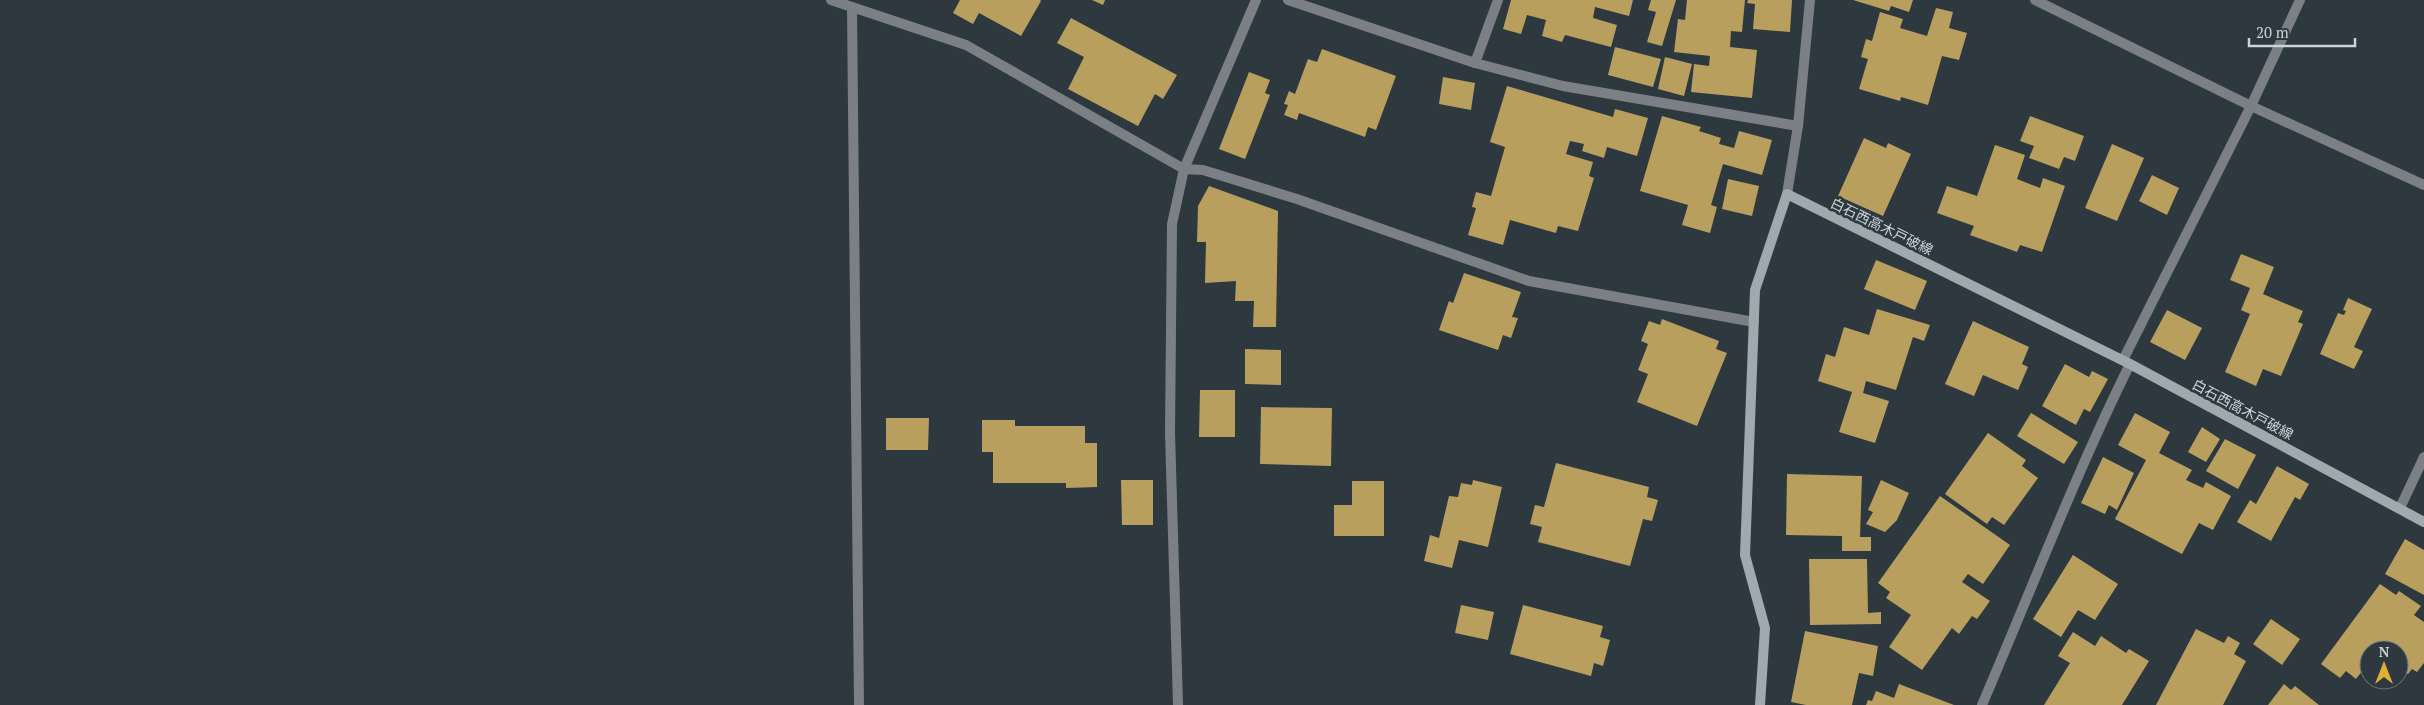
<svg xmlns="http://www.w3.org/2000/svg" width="2424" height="705" font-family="'PT Serif','Noto Sans JP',serif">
  <rect width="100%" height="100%" fill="#2d393f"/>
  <!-- building -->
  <g fill="#b99f5e">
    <polygon points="960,0 1040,0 1041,1 1021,36 979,13 973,24 953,13"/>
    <polygon points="1092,0 1105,0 1103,5"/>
    <polygon points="1511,0 1633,0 1629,16 1595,7 1593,18 1617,25 1611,47 1565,35 1562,42 1542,36 1546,20 1527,15 1521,34 1503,29"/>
    <polygon points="1651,0 1676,0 1662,46 1647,42 1656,12 1648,10"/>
    <polygon points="1687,0 1745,0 1742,32 1731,31 1730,47 1757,50 1752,98 1691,92 1694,64 1709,66 1710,56 1674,52 1678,19 1685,20"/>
    <polygon points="1748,0 1792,0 1790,32 1753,29 1755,4 1747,3"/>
    <polygon points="1853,0 1913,0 1909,12 1891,6 1889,11"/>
    <polygon points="1936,8 1953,12 1949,28 1967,33 1959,60 1942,56 1928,105 1901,97 1900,101 1859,89 1868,59 1861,57 1866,39 1872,41 1880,12 1903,19 1900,28 1927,36"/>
    <polygon points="1071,18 1177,75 1163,99 1155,94 1138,126 1068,89 1084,57 1057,43"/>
    <polygon points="1615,47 1661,59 1653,87 1608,75"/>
    <polygon points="1322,49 1396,76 1376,130 1368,127 1365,137 1299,113 1297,120 1284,115 1288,105 1284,104 1289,91 1295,94 1308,59 1317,62"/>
    <polygon points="1665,57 1692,64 1684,96 1658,89"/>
    <polygon points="1249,72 1270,80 1265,93 1270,95 1245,159 1219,149"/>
    <polygon points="1443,77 1475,83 1471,110 1439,104"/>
    <polygon points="1507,86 1613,117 1615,109 1648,118 1637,156 1607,147 1604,158 1582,151 1584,144 1570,141 1566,154 1593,162 1589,176 1594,178 1578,231 1558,226 1556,233 1510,220 1503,245 1468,235 1476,208 1472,207 1476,192 1491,196 1505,147 1490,142"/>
    <polygon points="1662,116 1701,127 1699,131 1721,138 1719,144 1734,148 1739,131 1772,140 1762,175 1723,164 1711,205 1717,207 1710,233 1682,225 1688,205 1640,191"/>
    <polygon points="2030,116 2084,136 2075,161 2064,157 2059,169 2029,158 2034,146 2020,141"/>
    <polygon points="1864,138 1886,148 1888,143 1911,154 1883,216 1838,196"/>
    <polygon points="2112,144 2144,158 2117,221 2085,208"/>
    <polygon points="1995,145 2025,155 2017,179 2040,188 2043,178 2065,186 2042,252 2020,245 2017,252 1970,235 1974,226 1937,213 1947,186 1977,196"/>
    <polygon points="2152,175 2179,188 2167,215 2139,201"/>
    <polygon points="1728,179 1759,186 1752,216 1722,209"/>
    <polygon points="1209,186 1278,211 1276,327 1253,327 1254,301 1235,301 1236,281 1205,283 1206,242 1197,242 1198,206"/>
    <polygon points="2241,254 2274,267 2263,294 2303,311 2298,322 2303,324 2281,376 2263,369 2256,386 2225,372 2250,314 2241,310 2250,288 2230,280"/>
    <polygon points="1876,260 1927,281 1915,310 1864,289"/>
    <polygon points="1464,273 1521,292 1512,317 1518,318 1511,338 1503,335 1498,350 1439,330 1449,301 1453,303"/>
    <polygon points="2348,298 2372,309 2354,347 2363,351 2354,369 2320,354 2338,313 2344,315 2346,311 2343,310"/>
    <polygon points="1877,309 1930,325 1924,341 1913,337 1896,390 1866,381 1863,393 1889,401 1875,443 1839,432 1852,392 1818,381 1826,354 1835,357 1844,327 1869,335"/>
    <polygon points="2167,310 2202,328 2185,360 2150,342"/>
    <polygon points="1662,319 1719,341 1716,349 1727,353 1697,426 1637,402 1648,374 1638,370 1648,344 1641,341 1649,321 1660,325"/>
    <polygon points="1973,321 2029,347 2022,364 2028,367 2018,390 1983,375 1974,396 1945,384"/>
    <polygon points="1245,349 1281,350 1281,385 1245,384"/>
    <polygon points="2065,364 2089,377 2092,371 2108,379 2090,412 2084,409 2076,425 2042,406"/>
    <polygon points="1200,390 1235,390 1235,437 1199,437"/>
    <polygon points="1261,407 1332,408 1331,466 1260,464"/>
    <polygon points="2031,413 2078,442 2064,464 2017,436"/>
    <polygon points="2135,413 2170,432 2159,453 2192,470 2186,480 2203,488 2206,482 2231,496 2213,530 2199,523 2182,554 2115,519 2146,460 2118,445"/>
    <polygon points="886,418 929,418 928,450 886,450"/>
    <polygon points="982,420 1015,420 1015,426 1085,426 1085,443 1097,443 1097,487 1066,488 1066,483 993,483 993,452 982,452"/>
    <polygon points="2202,427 2220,439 2206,462 2188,452"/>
    <polygon points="1988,433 2026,460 2022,466 2038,478 2004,525 1992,517 1987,524 1945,494"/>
    <polygon points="2225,439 2256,455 2238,489 2206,471"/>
    <polygon points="2103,457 2134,473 2117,510 2109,505 2105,514 2081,503"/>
    <polygon points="1556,463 1649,487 1647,497 1658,500 1652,521 1643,519 1630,566 1538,542 1542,527 1530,524 1535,505 1544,507"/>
    <polygon points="2277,466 2309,484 2300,500 2295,497 2271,541 2237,522 2250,500 2256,504"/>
    <polygon points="1787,474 1862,476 1860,537 1871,537 1871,551 1842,551 1842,536 1786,535"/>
    <polygon points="1121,480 1153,480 1153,525 1122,525"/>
    <polygon points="1473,480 1502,487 1488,547 1459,540 1452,568 1424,561 1430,535 1439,538 1449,496 1458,497 1461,483 1472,485"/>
    <polygon points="1881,480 1909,493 1897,520 1885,532 1866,524 1873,512 1868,510"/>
    <polygon points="1352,481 1384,481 1384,536 1334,536 1334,505 1352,505"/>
    <polygon points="1940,496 2010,545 1983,584 1968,574 1962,582 1990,601 1977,619 1972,616 1959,634 1952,628 1922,670 1889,647 1911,615 1886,598 1890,592 1878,583"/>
    <polygon points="2405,539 2424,550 2424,595 2385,574"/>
    <polygon points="2073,555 2118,584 2095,620 2078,610 2061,637 2033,619"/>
    <polygon points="1809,559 1867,559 1868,613 1881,612 1881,624 1810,625"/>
    <polygon points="2380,584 2396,595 2399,591 2421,606 2414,615 2424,622 2424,663 2417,672 2412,669 2408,674 2401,669 2399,672 2399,650 2369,650 2369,662 2356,679 2346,671 2340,678 2321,664"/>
    <polygon points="1461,605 1494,612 1488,640 1455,633"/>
    <polygon points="1523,605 1603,626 1600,637 1610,640 1603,666 1594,663 1591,676 1510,654"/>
    <polygon points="2271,619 2300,639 2282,665 2253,644"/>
    <polygon points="2196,629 2224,643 2228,636 2240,643 2234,654 2246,661 2223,705 2156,705"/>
    <polygon points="1805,631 1878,646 1873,676 1859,673 1852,705 1806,705 1791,702"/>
    <polygon points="2073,632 2095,646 2101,636 2126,653 2129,649 2149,661 2122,705 2044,705 2070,663 2058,656"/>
    <polygon points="1899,684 1954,705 1866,705 1868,700 1872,701 1876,691 1894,698"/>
    <polygon points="2284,684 2291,690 2295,686 2319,705 2268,705"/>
  </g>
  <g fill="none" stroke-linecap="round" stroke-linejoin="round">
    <!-- minor -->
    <g stroke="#7a8083" stroke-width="10">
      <polyline points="831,0 966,45 1184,169 1203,170 1297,199 1529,281 1754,322"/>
      <polyline points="1288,0 1475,63 1563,86 1798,126"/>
      <polyline points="2035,0 2251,106 2424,185"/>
      <polyline points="852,7 859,705"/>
      <polyline points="1475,63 1498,0"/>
      <polyline points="1787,194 1798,126 1810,0"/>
      <polyline points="2123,360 2251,106 2300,0"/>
      <polyline points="2400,508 2424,457"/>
      <polyline points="1178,705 1170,433 1172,224 1184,169 1256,0"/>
      <path d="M 1982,705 C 2031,591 2075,475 2130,364"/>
    </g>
    <!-- secondary -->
    <polyline stroke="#9fa9ae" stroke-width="10" points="1760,705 1765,628 1745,555 1755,290 1787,194 2130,364 2424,522"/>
  </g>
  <g text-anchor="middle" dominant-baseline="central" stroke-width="5" stroke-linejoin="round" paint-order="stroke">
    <!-- street labels -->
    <g font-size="14" fill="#ccd4d8" stroke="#2d393f">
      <text transform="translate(1882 226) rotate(26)">白石西高木戸破線</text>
      <text transform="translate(2243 409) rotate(28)">白石西高木戸破線</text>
    </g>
  </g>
  <!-- north arrow -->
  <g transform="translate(2384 665)"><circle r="24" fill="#2d393f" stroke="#6d777c"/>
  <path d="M0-4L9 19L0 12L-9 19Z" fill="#ddb133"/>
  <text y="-8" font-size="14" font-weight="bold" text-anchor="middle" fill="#ccd4d8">N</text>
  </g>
  <!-- scale -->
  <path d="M2249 38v8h106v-8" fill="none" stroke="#ccd4d8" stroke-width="2.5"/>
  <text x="2256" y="38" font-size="15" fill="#ccd4d8" stroke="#2d393f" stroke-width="4" paint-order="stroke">20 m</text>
</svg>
